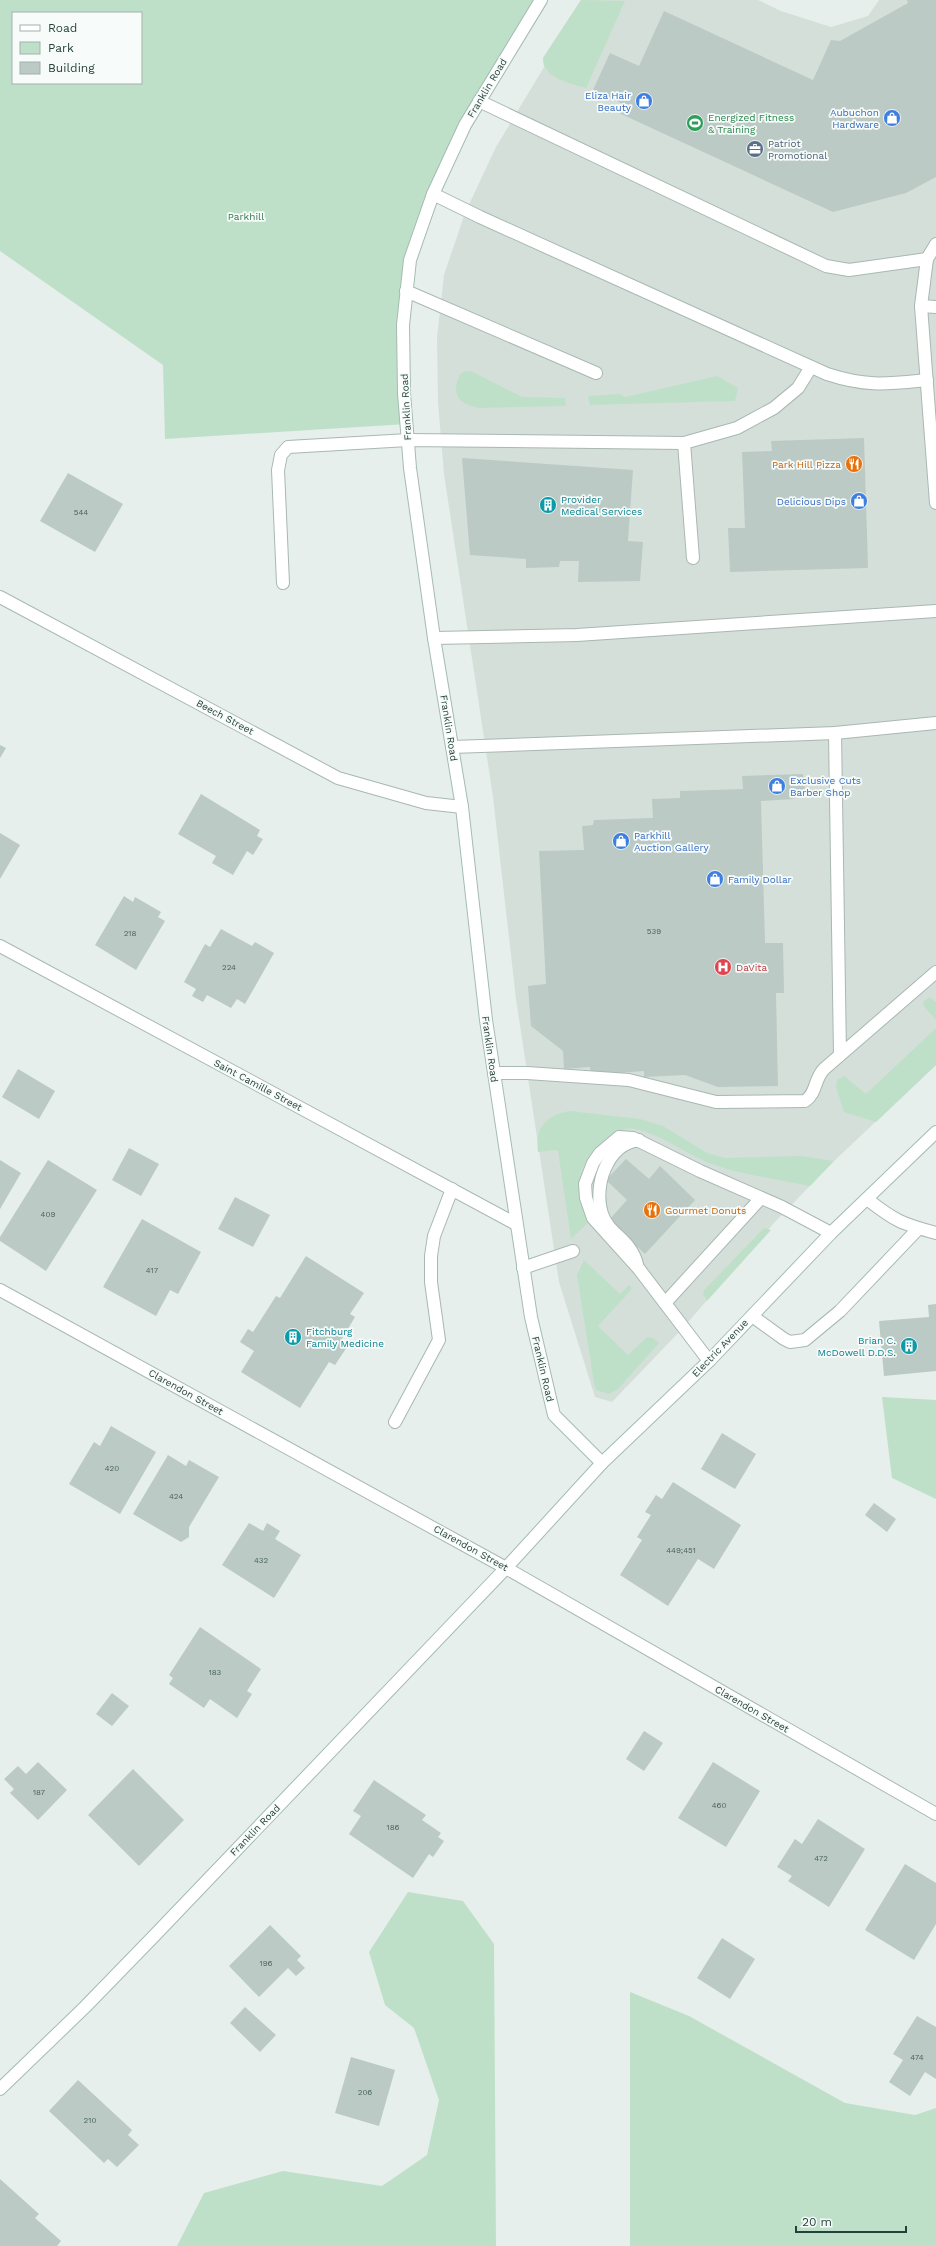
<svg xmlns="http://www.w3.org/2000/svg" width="936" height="2246" font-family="'Work Sans',sans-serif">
  <rect width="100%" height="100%" fill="#e6efeb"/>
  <!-- built -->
  <polygon fill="#d4dfda" points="581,0 758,0 781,11 831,27 868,16 879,0 936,0 936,1065 834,1161 773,1224 683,1328 612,1402 595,1397 559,1282 516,999 493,797 444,474 438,402 437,338 444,275 465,213 496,147 544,67 543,58"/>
  <!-- green -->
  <g fill="#bfe0c8" fill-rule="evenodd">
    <path d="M 0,0 L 541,0 L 479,101 L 410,260 L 407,424 L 165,439 L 163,365 L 0,251 ZM 13,13 L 141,13 L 141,83 L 13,83 Z"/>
    <path d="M 581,0 L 625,1 L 586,88 C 570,83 543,79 543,58 Z"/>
    <path d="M 465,371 L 471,371 L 522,397 L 565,398 L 566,406 L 478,408 C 457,403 451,394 460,374 Z"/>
    <polygon points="717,376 738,388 735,401 590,405 588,396 619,394 625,397"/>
    <polygon points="929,997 936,1002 936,1020 925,1008 923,1002"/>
    <polygon points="936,1028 936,1065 876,1122 844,1112 836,1087 837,1080 844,1076 866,1094"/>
    <path d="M 570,1111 L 640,1119 L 663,1126 L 707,1153 L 725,1158 L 801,1156 L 834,1161 L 810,1186 C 778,1179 739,1175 709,1163 C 685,1153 661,1134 634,1129 C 623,1127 616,1133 607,1139 C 573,1164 578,1186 589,1222 L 571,1239 L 558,1151 L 554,1150 L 538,1152 C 535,1128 545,1115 570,1111 Z"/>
    <polygon points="764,1228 771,1230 707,1301 703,1294 704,1290"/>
    <polygon points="584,1260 620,1294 629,1285 631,1287 631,1290 598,1326 628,1355 647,1337 653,1338 659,1343 618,1389 609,1394 596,1390 594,1383 577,1275"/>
    <polygon points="882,1397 936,1400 936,1499 892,1478"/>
    <polygon points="408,1892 463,1901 494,1944 496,2246 177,2246 204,2193 283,2171 382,2186 427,2155 439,2100 414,2028 385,2005 369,1952"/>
    <polygon points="630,1992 689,2016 845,2103 915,2115 936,2108 936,2246 630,2246"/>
  </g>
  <!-- building -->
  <g fill="#bbcac4">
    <polygon points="907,0 936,0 936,177 906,193 833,212 619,113 623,104 593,90 610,53 639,66 664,11 813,80 831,40 840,41 908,3"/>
    <polygon points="864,438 868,568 730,572 728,528 745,528 742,452 772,451 771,441"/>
    <polygon points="462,458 633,470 628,541 643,542 640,581 578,582 579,561 560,561 559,567 526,568 526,559 470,555"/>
    <polygon points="68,473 123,504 95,552 40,521"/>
    <polygon points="0,745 6,748 0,758"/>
    <polygon points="803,774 805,791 793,799 761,801 765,943 783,943 784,993 776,993 778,1086 718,1087 685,1075 644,1077 644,1071 591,1075 590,1067 564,1069 563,1051 531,1026 528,986 546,984 539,851 584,850 582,826 593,825 594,820 653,818 652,799 680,798 680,791 743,789 742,776"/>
    <polygon points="201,794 260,830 257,836 263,839 253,855 247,851 233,875 212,863 216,856 178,834"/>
    <polygon points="0,833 20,845 0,879"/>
    <polygon points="124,896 133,902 135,897 161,912 158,917 165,921 136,970 95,945"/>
    <polygon points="221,929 252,946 255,942 274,953 245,1004 237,999 231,1008 207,995 203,1002 192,996 196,989 184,982 205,944 210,947"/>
    <polygon points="18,1069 55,1091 39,1119 2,1097"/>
    <polygon points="129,1148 159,1164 141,1196 112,1180"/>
    <polygon points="626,1159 649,1179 660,1166 695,1200 645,1254 609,1220 627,1200 606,1180"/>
    <polygon points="0,1160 21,1173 0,1209"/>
    <polygon points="48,1160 97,1190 46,1271 0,1241 0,1237"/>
    <polygon points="235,1197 270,1215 253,1247 218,1229"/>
    <polygon points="142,1219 201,1252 178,1294 170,1290 156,1316 103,1287"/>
    <polygon points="306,1256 364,1293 350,1314 355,1317 340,1342 347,1347 335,1365 329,1362 300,1408 241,1372 254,1351 240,1342 248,1329 253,1332 276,1296 280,1298"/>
    <polygon points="936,1304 936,1371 884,1376 879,1321 929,1317 928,1305"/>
    <polygon points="111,1426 156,1452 120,1514 69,1484 94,1442 100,1446"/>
    <polygon points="722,1433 756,1454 735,1489 701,1469"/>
    <polygon points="168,1455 186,1466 189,1460 219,1477 189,1527 189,1537 181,1542 133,1514"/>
    <polygon points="673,1482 741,1525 714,1569 698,1559 668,1606 620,1575 642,1540 637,1537 651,1515 645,1512 656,1495 662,1499"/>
    <polygon points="874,1503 896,1519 887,1532 865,1515"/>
    <polygon points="249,1523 263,1531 267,1523 280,1531 275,1539 301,1555 274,1598 222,1565"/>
    <polygon points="200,1627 261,1669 247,1691 252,1694 237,1718 210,1699 204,1708 169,1684 173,1678 169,1675"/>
    <polygon points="112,1693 129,1706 112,1726 96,1714"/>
    <polygon points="644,1731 663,1743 644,1771 626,1759"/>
    <polygon points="38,1762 67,1790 38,1820 10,1793 14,1789 4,1779 18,1766 26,1774"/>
    <polygon points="713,1762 760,1791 726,1847 678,1818"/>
    <polygon points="133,1769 184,1820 139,1866 88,1815"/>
    <polygon points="374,1780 426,1815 422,1820 441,1833 438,1837 444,1841 433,1857 429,1854 413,1878 349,1834 361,1816 353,1811"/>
    <polygon points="818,1819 865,1849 829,1907 788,1881 792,1876 777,1867 795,1839 802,1844"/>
    <polygon points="905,1864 936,1883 936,1924 914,1960 865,1930"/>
    <polygon points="270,1925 301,1956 297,1960 305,1968 296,1976 288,1968 259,1997 229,1966"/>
    <polygon points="722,1938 755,1959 730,1999 697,1978"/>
    <polygon points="245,2007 276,2035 260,2052 230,2023"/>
    <polygon points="917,2016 936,2027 936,2079 925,2072 910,2096 889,2082 903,2060 893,2054"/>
    <polygon points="351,2057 395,2070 379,2126 335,2113"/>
    <polygon points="78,2080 132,2130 128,2135 139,2145 117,2167 108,2159 104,2163 49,2111"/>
    <polygon points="0,2179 39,2214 35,2218 61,2241 57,2246 0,2246"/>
  </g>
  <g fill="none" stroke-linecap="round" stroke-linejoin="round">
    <!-- service casing -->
    <g stroke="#a8b8b2" stroke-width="14">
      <g id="service">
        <polyline points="479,101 826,266 849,270 927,259"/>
        <path d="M 433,194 L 480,217 L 827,374 C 867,387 886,384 927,380"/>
        <polyline points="936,244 927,259 921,306 936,503"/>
        <polyline points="406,291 596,373"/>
        <polyline points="921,306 936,307"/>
        <polyline points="684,443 693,558"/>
        <polyline points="283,583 278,470 281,455 288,447 408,440 684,443 737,428 774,408 798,388 811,367"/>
        <polyline points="434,638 577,635 936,611"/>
        <polyline points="835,733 840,1055"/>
        <polyline points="452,747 835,733 936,723"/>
        <path d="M 494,1073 L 527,1073 L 629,1080 L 716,1102 L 805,1101 C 817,1093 814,1079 824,1069 L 936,972"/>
        <path d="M 867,1199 C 895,1221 902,1224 936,1233"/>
        <path d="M 637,1264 C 630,1238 609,1235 602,1214 C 593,1186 607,1144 639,1140"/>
        <polyline points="523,1268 573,1251"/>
        <polyline points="665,1303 761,1198"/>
        <polyline points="752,1316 784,1339 790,1342 805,1340 840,1311 918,1229"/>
        <polyline points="709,1361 639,1269 593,1218 586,1198 585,1184 593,1163 600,1153 619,1137 633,1138 700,1171 782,1207 831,1233"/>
        <polyline points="395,1422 439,1340 431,1282 431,1256 434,1236 452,1189"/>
      </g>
    </g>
    <!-- minor casing -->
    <g stroke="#a8b8b2" stroke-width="14">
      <g id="minor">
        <polyline points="0,946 516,1224"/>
        <polyline points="506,1568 936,1814"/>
      </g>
    </g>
    <!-- tertiary casing -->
    <g stroke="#a8b8b2" stroke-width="14">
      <g id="tertiary">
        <polyline points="0,597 338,778 426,803 462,807"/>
        <polyline points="0,1290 506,1568"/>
      </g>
    </g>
    <!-- secondary casing -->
    <g stroke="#a4bbb3" stroke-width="14">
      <g id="secondary">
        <polyline points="541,0 465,125 433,194 410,260 403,325 404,393 410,468 434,638 462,807 486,1020 531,1317 554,1415 602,1463"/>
        <polyline points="0,2089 85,2007 154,1936 506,1568 602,1463 709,1361 831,1233 936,1132"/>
      </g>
    </g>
    <!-- service -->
    <use href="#service" stroke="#fff" stroke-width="12"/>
    <!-- minor -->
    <use href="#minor" stroke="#fff" stroke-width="12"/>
    <!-- tertiary -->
    <use href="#tertiary" stroke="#fff" stroke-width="12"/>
    <!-- secondary -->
    <use href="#secondary" stroke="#fff" stroke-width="12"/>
  </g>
  <!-- icons -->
  <defs>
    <g id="shop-disc" transform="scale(0.9)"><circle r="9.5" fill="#3f7fe0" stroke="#f7fbf9"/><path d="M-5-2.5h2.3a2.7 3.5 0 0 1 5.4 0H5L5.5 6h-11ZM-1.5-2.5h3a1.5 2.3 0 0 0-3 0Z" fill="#fff"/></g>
    <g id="stadium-disc" transform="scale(0.9)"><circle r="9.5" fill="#2e9e5b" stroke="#f7fbf9"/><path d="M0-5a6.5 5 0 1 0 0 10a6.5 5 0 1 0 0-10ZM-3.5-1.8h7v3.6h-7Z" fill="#fff"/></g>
    <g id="office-disc" transform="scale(0.9)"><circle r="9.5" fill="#5c6f8a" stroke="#f7fbf9"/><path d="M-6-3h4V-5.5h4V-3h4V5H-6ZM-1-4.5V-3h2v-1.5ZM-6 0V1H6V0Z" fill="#fff"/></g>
    <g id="restaurant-disc" transform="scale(0.9)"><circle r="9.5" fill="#e8710a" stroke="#f7fbf9"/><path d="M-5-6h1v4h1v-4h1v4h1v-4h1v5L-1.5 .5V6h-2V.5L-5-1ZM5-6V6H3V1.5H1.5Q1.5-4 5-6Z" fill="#fff"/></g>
    <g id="building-disc" transform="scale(0.9)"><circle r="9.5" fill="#0f9aa8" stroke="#f7fbf9"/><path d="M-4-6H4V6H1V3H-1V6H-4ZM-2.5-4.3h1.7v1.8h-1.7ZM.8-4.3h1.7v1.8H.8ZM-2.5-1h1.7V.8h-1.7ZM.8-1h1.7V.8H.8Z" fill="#fff"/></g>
    <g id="hospital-disc" transform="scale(0.9)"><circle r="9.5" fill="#e0444e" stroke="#f7fbf9"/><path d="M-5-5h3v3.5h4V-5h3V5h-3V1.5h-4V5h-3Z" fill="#fff"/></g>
  </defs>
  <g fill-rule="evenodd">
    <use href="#shop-disc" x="644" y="101"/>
    <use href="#shop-disc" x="892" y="118"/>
    <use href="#stadium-disc" x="695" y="123"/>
    <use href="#office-disc" x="755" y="149"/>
    <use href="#restaurant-disc" x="854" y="464"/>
    <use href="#shop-disc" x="859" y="501"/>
    <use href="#building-disc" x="548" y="505"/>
    <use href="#shop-disc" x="777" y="786"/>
    <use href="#shop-disc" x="621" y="841"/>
    <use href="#shop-disc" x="715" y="879"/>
    <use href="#hospital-disc" x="723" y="967"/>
    <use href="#restaurant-disc" x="652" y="1210"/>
    <use href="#building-disc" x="293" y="1337"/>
    <use href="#building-disc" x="909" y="1346"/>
  </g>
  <g text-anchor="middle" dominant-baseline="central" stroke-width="3.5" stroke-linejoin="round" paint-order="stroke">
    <!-- number labels -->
    <g font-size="8" fill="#4a645c">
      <text x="81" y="512">544</text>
      <text x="654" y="931">539</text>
      <text x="130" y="933">218</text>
      <text x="229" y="967">224</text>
      <text x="48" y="1214">409</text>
      <text x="152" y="1270">417</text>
      <text x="112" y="1468">420</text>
      <text x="176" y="1496">424</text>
      <text x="681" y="1550">449;451</text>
      <text x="261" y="1560">432</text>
      <text x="215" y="1672">183</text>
      <text x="39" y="1792">187</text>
      <text x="719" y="1805">460</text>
      <text x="393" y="1827">186</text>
      <text x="821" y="1858">472</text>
      <text x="266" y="1963">196</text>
      <text x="917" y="2057">474</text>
      <text x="365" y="2092">206</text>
      <text x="90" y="2120">210</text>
    </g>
    <!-- street labels -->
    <g font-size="10" fill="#24423a" stroke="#f7fbf9">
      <text transform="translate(487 88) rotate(-59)">Franklin Road</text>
      <text transform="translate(406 407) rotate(-93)">Franklin Road</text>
      <text transform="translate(225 717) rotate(28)">Beech Street</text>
      <text transform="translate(449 728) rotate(81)">Franklin Road</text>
      <text transform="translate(490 1049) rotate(82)">Franklin Road</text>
      <text transform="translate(258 1085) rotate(28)">Saint Camille Street</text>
      <text transform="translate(720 1348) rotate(-46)">Electric Avenue</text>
      <text transform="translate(543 1369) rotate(77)">Franklin Road</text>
      <text transform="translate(186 1392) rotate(29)">Clarendon Street</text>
      <text transform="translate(471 1548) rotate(29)">Clarendon Street</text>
      <text transform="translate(752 1709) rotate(30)">Clarendon Street</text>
      <text transform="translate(255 1830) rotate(-46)">Franklin Road</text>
    </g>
    <!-- shop labels -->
    <g font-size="10" fill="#366cbe" stroke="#f7fbf9" text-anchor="end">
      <text x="631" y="95">Eliza Hair<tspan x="631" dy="12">Beauty</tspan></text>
      <text x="879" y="112">Aubuchon<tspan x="879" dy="12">Hardware</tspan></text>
      <text x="846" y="501">Delicious Dips</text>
      <text x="790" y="780" text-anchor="start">Exclusive Cuts<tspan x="790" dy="12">Barber Shop</tspan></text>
      <text x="634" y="835" text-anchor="start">Parkhill<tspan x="634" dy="12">Auction Gallery</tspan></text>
      <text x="728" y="879" text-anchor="start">Family Dollar</text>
    </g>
    <!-- leisure labels -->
    <g font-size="10" fill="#27864d" stroke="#f7fbf9" text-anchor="start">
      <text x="708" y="117">Energized Fitness<tspan x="708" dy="12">&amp; Training</tspan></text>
    </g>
    <!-- service labels -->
    <g font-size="10" fill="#4e5e75" stroke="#f7fbf9" text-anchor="start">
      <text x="768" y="143">Patriot<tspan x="768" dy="12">Promotional</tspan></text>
    </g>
    <!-- park labels -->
    <g font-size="10" fill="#2d7a4b" stroke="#f7fbf9">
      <text x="246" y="216">Parkhill</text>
    </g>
    <!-- food labels -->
    <g font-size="10" fill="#c56008" stroke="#f7fbf9" text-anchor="end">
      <text x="841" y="464">Park Hill Pizza</text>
      <text x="665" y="1210" text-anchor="start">Gourmet Donuts</text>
    </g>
    <!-- culture labels -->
    <g font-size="10" fill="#0d838f" stroke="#f7fbf9" text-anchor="start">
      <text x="561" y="499">Provider<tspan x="561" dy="12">Medical Services</tspan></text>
      <text x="306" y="1331">Fitchburg<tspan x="306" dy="12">Family Medicine</tspan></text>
      <text x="896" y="1340" text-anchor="end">Brian C.<tspan x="896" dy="12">McDowell D.D.S.</tspan></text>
    </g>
    <!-- health labels -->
    <g font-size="10" fill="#be3a42" stroke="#f7fbf9" text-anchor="start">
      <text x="736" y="967">DaVita</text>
    </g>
  </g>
  <!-- legend -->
  <rect x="12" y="12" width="130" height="72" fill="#f7fbf9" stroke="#a3b1ad"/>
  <rect x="20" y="25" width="20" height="6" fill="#ffffff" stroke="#a3b1ad"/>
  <text x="48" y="32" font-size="12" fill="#24423a">Road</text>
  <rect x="20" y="42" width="20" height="12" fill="#bfe0c8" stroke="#a3b1ad"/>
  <text x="48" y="52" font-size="12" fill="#24423a">Park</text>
  <rect x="20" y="62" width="20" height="12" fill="#bbcac4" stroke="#a3b1ad"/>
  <text x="48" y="72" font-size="12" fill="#24423a">Building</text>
  <!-- scale -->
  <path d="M796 2226v6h110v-6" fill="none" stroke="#24423a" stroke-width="2"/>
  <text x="802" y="2226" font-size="12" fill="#24423a" stroke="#f7fbf9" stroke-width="3" paint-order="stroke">20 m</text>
</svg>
